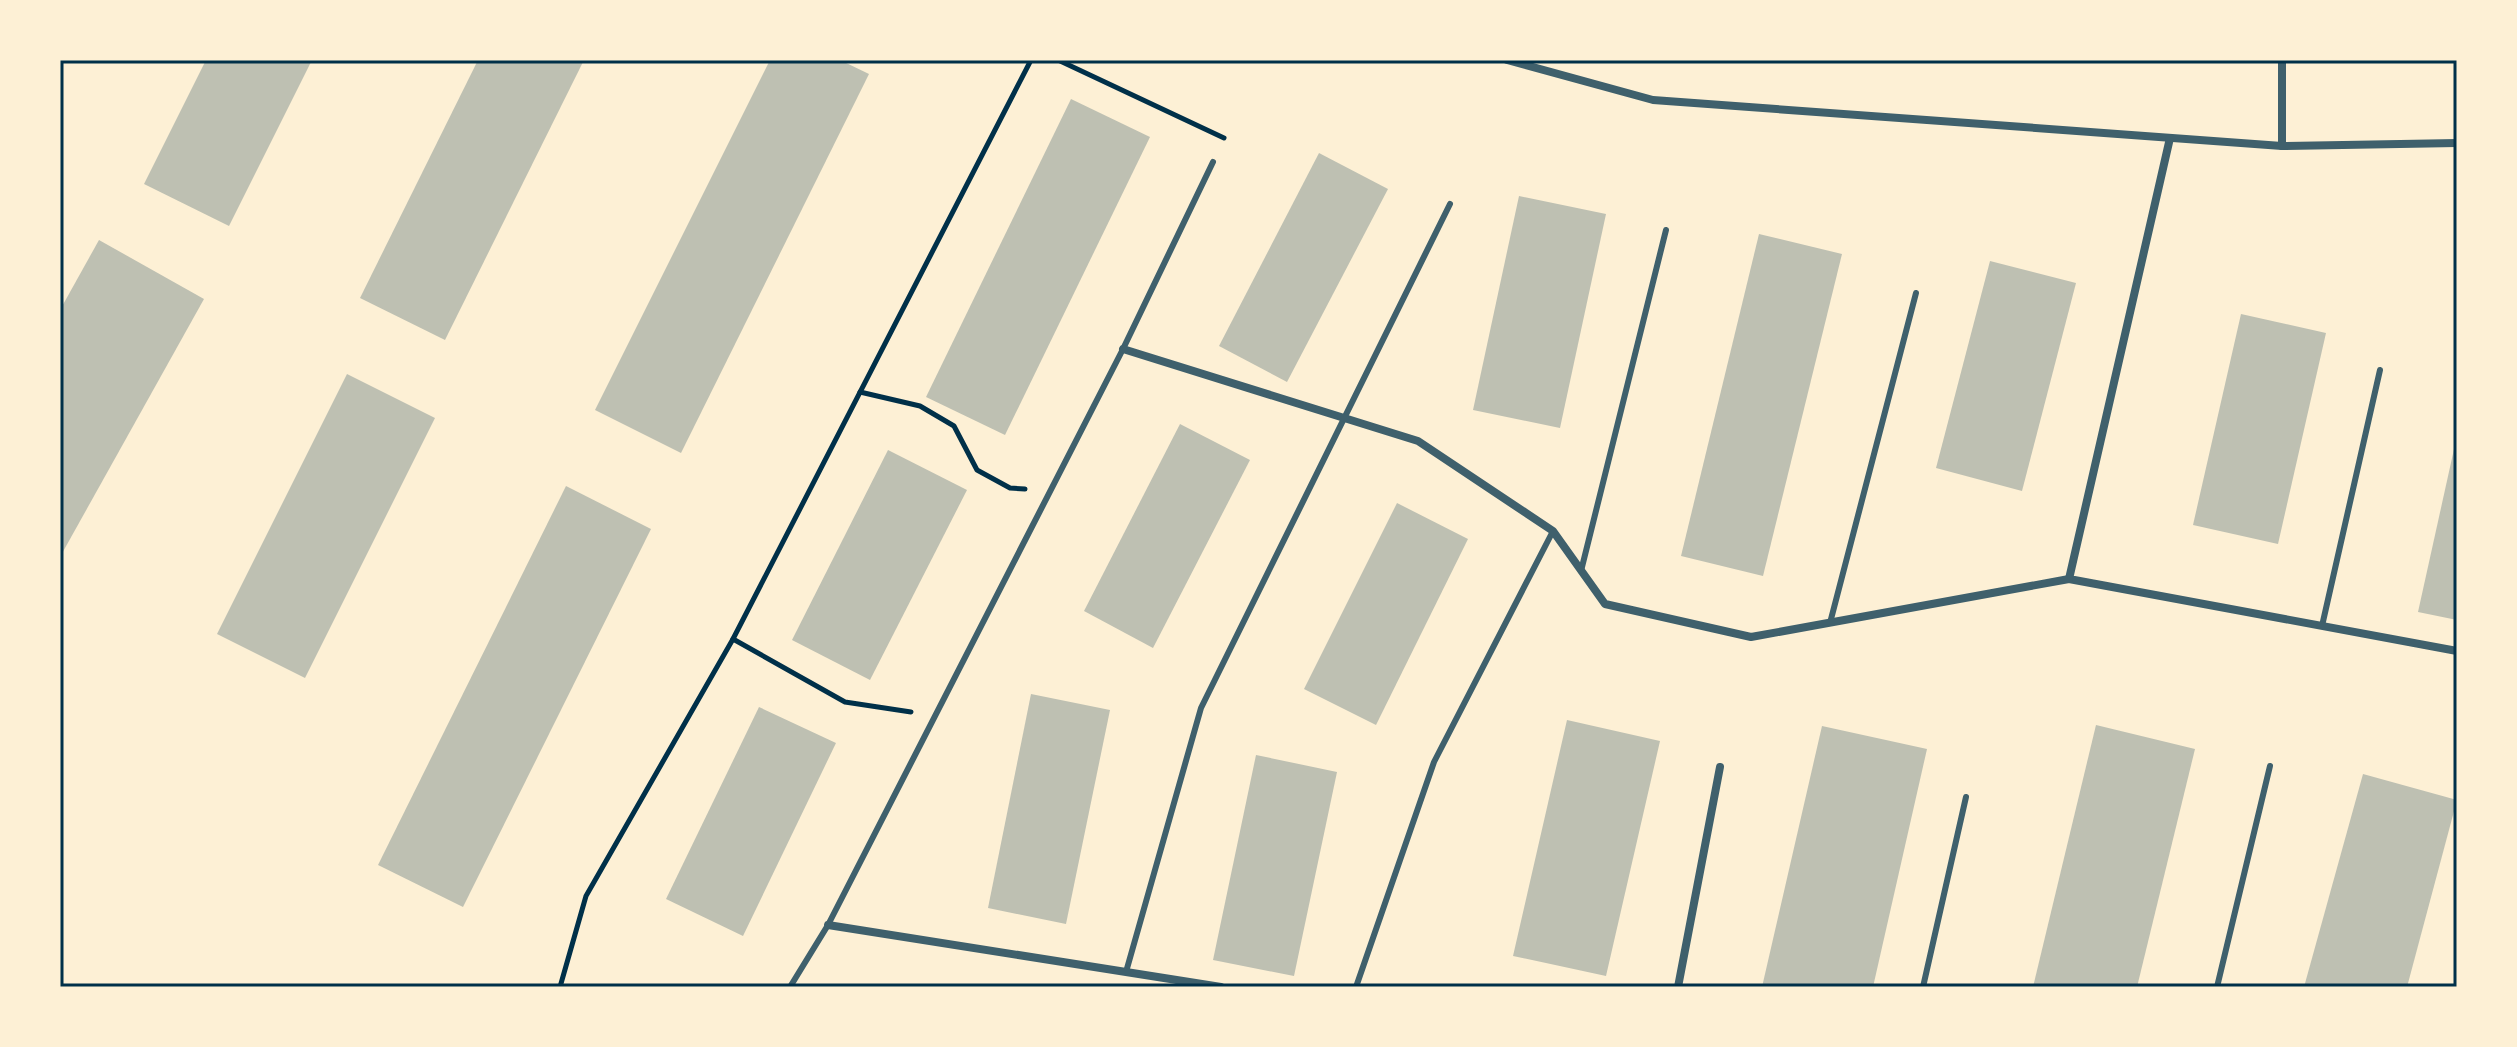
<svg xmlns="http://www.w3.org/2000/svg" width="2517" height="1047" font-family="'IBM Plex Sans',sans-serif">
  <rect width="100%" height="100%" fill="#fdf0d5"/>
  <!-- building -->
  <g fill="#bec0b2">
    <polygon points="206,60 312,60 229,226 144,184"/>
    <polygon points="478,60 584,60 445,340 360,298"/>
    <polygon points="770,60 840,60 869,74 681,453 595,410"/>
    <polygon points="1071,99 1150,137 1005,435 926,397"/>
    <polygon points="1319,153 1388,189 1287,382 1219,346"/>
    <polygon points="1519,196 1606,214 1560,428 1473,410"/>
    <polygon points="1759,234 1842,254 1763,576 1681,556"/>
    <polygon points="99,240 204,299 60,557 60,310"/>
    <polygon points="1990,261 2076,283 2022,491 1936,468"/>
    <polygon points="2241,314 2326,333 2278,544 2193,525"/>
    <polygon points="347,374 435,418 305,678 217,634"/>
    <polygon points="1180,424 1250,460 1153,648 1084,611"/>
    <polygon points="2456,440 2457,440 2457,620 2418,612"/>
    <polygon points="888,450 967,490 870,680 792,640"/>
    <polygon points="566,486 651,529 463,907 378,865"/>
    <polygon points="1397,503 1468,539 1376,725 1304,689"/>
    <polygon points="1031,694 1110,710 1066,924 988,908"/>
    <polygon points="759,707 836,743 743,936 666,899"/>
    <polygon points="1567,720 1660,741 1606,976 1513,956"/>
    <polygon points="2096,725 2195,749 2137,987 2033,987"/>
    <polygon points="1822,726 1927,749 1873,987 1762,987"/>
    <polygon points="1256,755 1337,772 1294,976 1213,960"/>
    <polygon points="2363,774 2457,800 2407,987 2304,987"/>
  </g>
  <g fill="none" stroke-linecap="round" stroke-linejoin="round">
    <!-- path -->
    <g stroke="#003049" stroke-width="5">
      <polyline points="1058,60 1224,138"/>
      <polyline points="860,392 920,406 954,426 977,470 1010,488 1025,489"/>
      <polyline points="911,712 845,702 733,639 1031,60"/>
      <polyline points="560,987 586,896 733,639"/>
    </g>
    <!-- service -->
    <g stroke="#3f606c" stroke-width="6">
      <polyline points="1581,571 1666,230"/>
      <polyline points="1830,623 1916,293"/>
      <polyline points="2322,626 2380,370"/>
      <polyline points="1126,972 1201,708 1450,204"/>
      <polyline points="790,987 828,925 1123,349 1213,162"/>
      <polyline points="1356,987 1434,762 1553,531"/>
      <polyline points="1923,987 1966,797"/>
      <polyline points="2217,987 2270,766"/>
    </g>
    <!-- minor -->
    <g stroke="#3f606c" stroke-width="8">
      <polyline points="1507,60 1653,100 2282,146 2457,143"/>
      <polyline points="2282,60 2282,146"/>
      <polyline points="2170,138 2069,579 2457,651"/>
      <polyline points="1123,349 1418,441 1553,531 1605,604 1751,637 2069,579"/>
      <polyline points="828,925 1221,987"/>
      <polyline points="1678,987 1720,767"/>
    </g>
  </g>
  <!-- border -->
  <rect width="2517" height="1047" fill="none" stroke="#fdf0d5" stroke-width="124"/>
  <rect x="62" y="62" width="2393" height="923" fill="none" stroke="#003049" stroke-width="3"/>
</svg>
